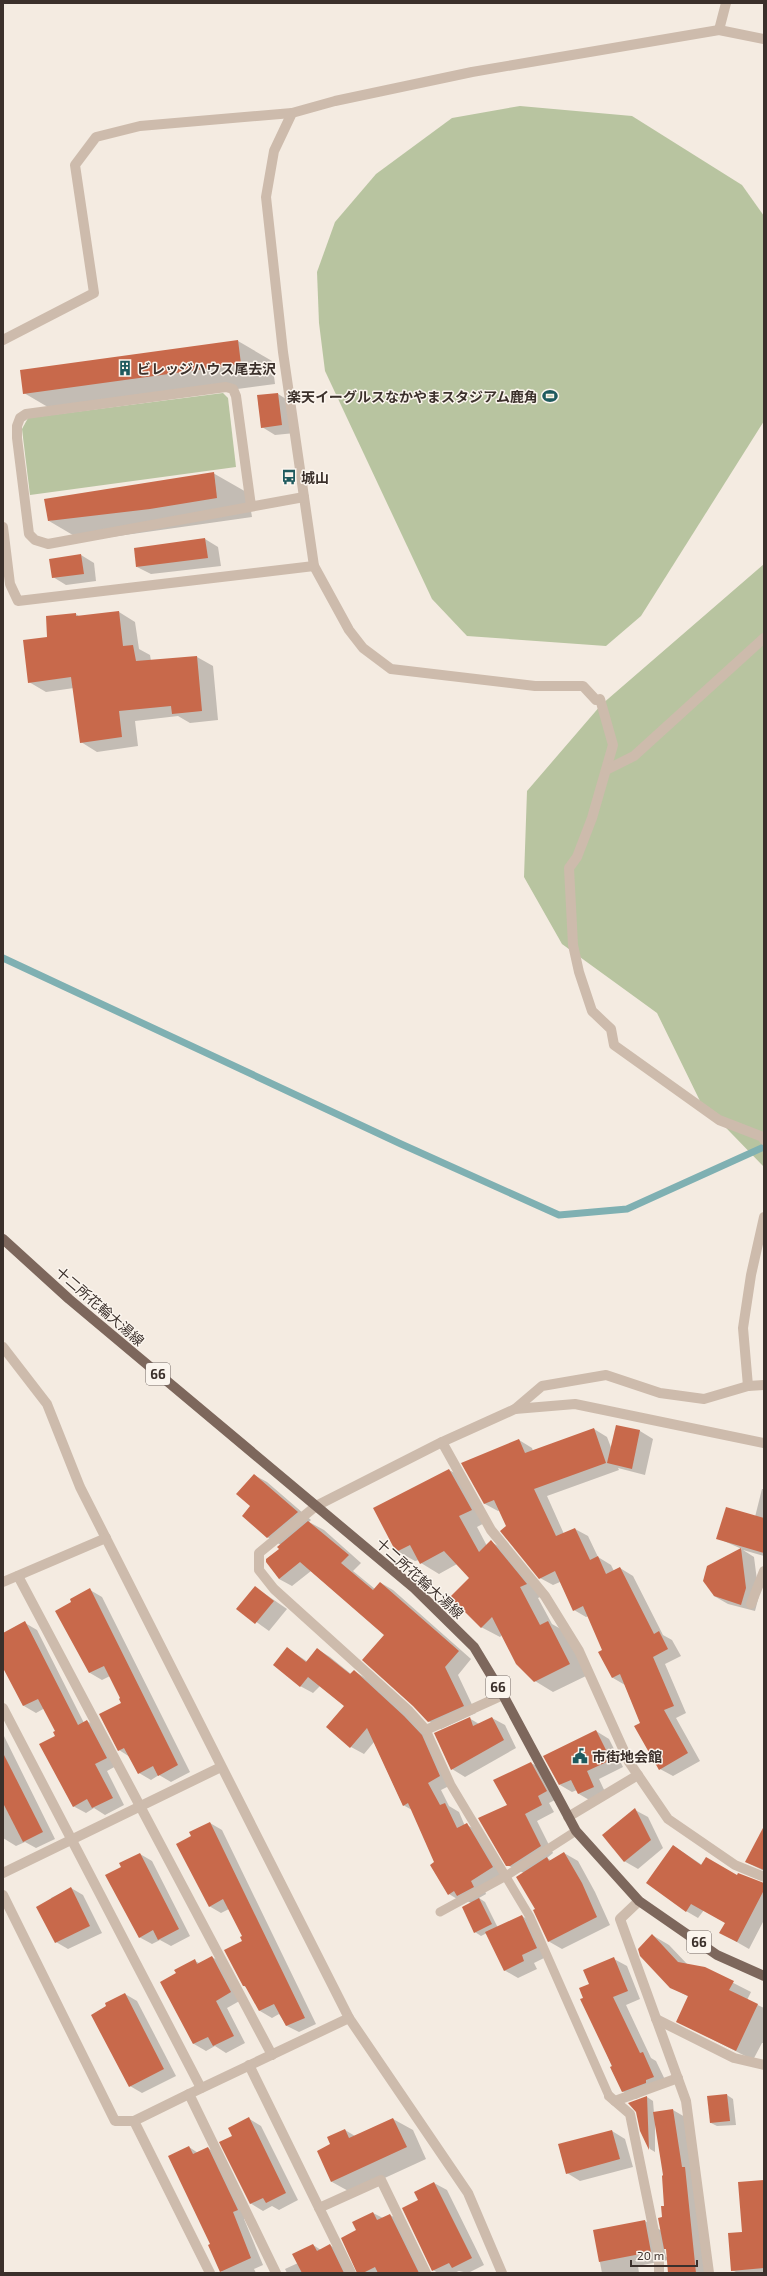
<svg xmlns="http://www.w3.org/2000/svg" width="767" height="2276" font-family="'Exo 2','Noto Sans JP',sans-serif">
  <rect width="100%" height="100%" fill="#f4ebe1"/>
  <!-- green -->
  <g fill="#b8c4a0">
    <polygon points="520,106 632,116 742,185 764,216 764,421 641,616 606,646 467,636 432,599 325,371 319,323 317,272 335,222 376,174 452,118"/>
    <polygon points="223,393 228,398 236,467 30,495 22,429 28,418"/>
    <polygon points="764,564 764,1167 700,1101 657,1013 562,944 524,877 527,791 601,705"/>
  </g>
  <!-- shadow -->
  <g fill="#0003" fill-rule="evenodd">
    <polygon points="238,341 272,361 275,384 58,413 24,393"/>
    <polygon points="278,394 291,402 295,433 275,435 262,427"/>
    <polygon points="213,473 248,493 252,517 83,541 49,521"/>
    <polygon points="205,539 218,547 221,566 151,574 137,567"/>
    <polygon points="81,555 94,563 96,581 66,585 53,577"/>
    <polygon points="119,612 135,622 139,649 150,655 151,661 197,657 213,666 218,720 190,723 178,716 135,721 138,746 97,752 81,742 74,688 46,692 29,682 48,638 76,614 80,617"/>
    <polygon points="617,1426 640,1431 653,1439 645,1475 618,1468 619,1470 547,1496 564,1534 575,1529 588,1536 598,1557 611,1565 614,1571 620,1568 633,1576 663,1635 672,1640 681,1656 665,1664 686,1713 676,1718 700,1761 673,1776 660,1769 625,1685 613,1678 599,1652 604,1650 589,1616 586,1617 574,1610 560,1582 553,1585 540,1578 507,1526 500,1510 498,1511 485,1504 463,1464 519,1440 532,1448 533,1451 594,1429 607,1437 612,1450"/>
    <polygon points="449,1470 468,1480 490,1520 477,1527 487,1546 491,1542 509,1552 544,1595 538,1598 552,1624 566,1632 588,1675 553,1692 535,1681 502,1635 500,1637 481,1627 471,1578 457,1564 439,1574 421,1563 419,1560 415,1561 397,1551"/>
    <polygon points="254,1475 267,1482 311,1520 309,1522 324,1530 361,1563 353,1571 375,1589 381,1583 393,1590 471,1659 458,1675 476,1713 441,1729 428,1721 414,1706 386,1635 311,1571 292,1586 279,1579 281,1545 267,1537 252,1506"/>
    <polygon points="762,1489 764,1489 764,1556 743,1550 754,1557 759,1596 755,1611 728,1604 714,1596 708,1567 742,1549 717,1538 755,1517"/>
    <polygon points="255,1587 287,1609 269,1631 238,1609"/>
    <polygon points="90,1590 102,1597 190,1772 171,1782 159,1775 151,1780 139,1773 130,1757 119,1750 122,1699 110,1676 102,1680 90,1673 57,1612"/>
    <polygon points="25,1623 37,1630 84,1723 87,1721 99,1728 118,1765 107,1771 124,1805 105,1815 94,1808 86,1813 73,1806 56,1732 45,1708 36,1713 24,1706 3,1665 3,1638"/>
    <polygon points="287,1648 308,1662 317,1649 330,1657 351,1674 354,1671 367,1679 418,1724 453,1784 441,1790 449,1806 459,1812 465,1826 467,1825 480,1832 506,1875 484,1888 486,1894 479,1898 485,1902 498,1928 522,1916 535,1924 550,1955 534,1963 537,1969 518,1978 504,1970 487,1933 481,1936 475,1932 471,1903 465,1900 462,1902 449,1894 412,1810 403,1805 374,1742 364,1754 351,1747 346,1706 320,1686 313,1693 300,1686"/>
    <polygon points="469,1718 479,1724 492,1718 505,1725 516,1748 465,1777 452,1769"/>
    <polygon points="596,1731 609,1739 623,1767 599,1779 606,1794 591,1801 579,1794 577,1790 572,1792 560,1785"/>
    <polygon points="3,1734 55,1839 36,1848 25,1842 16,1846 3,1838"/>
    <polygon points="531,1763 544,1770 559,1798 549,1803 554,1812 537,1821 553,1853 547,1858 552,1861 564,1853 578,1861 595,1892 610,1925 562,1949 548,1941 524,1873 507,1865 508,1805"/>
    <polygon points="635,1810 648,1817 663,1848 638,1869 624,1861"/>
    <polygon points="210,1823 222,1830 316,2024 299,2032 287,2026 279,2014 272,2018 260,2011 247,1988 244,1986 243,1936 229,1909 221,1913 209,1906 193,1836"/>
    <polygon points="764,1828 764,1871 746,1862"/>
    <polygon points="674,1846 702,1865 764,1884 764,1920 749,1949 721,1933 726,1923 704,1910 698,1918 686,1911"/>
    <polygon points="140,1854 152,1861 190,1936 171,1946 160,1940 152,1944 139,1937 123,1867"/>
    <polygon points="71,1888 83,1895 102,1933 68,1949 56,1942 51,1898"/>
    <polygon points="652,1935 669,1945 688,1965 704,1968 751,1992 747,2000 764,2008 764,2043 762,2043 753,2060 677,2021 689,1997 671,1987"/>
    <polygon points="212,1957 224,1964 243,1999 227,2008 245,2043 226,2053 215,2046 206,2051 194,2044 162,1982 177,1974 195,1961 199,1963"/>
    <polygon points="614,1959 627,1966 640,1999 626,2005 651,2058 656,2061 667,2084 636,2099 622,2091 584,1998 590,1984"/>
    <polygon points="125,1994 137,2001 176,2076 142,2093 130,2086"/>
    <polygon points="727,2095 733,2099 736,2125 717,2126 711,2123"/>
    <path d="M 647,2097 L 653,2101 L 654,2113 L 673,2110 L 685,2117 L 709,2273 L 670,2273 L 668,2260 L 638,2266 L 639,2273 L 602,2273 L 594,2231 L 645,2221 L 662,2231 L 666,2207 L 665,2176 L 655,2117 L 655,2152 L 650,2149 L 641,2131 ZM 664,2248 L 667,2250 L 668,2256 L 666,2257 Z"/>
    <polygon points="248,2118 261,2126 298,2200 279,2210 272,2206 263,2211 250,2203 233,2136"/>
    <polygon points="393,2119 413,2130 426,2159 352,2193 332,2182 345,2130 355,2136"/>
    <polygon points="612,2131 625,2139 633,2167 580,2181 567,2173"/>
    <polygon points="189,2147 198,2153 208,2148 219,2155 249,2217 244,2219 263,2265 254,2269 256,2273 222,2273 210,2245 212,2245"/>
    <polygon points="764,2181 764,2273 738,2273 732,2270 743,2233"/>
    <polygon points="434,2183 447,2190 484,2265 468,2273 459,2271 454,2273 438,2273 433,2270 419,2201 415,2192"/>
    <polygon points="373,2213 383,2218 390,2215 403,2222 427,2273 357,2273 358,2230"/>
    <polygon points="313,2245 321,2250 330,2245 342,2253 352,2273 287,2273 285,2269 298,2263"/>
  </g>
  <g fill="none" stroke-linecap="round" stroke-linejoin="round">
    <!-- stream -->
    <polyline stroke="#7fb0b2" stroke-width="7" points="3,958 401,1144 559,1215 627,1209 764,1147"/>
  </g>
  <!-- building -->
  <g fill="#c8694b">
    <polygon points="238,340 241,364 23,394 20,370"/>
    <polygon points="278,393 282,425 261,428 257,395"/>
    <polygon points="214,472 217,498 150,509 48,521 44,499"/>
    <polygon points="205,538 208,558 136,567 134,548"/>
    <polygon points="81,554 84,574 52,578 49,559"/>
    <polygon points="119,611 123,646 133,645 136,661 197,656 202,711 172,714 171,706 119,711 122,737 80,743 71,677 28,683 23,640 47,637 46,616 76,613 76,616"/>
    <polygon points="616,1425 640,1430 632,1469 607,1463"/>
    <polygon points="594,1428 606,1463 534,1489 556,1536 575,1528 590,1560 598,1556 606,1574 620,1567 654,1634 659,1631 668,1649 653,1657 674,1706 664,1710 688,1753 659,1770 634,1726 640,1723 620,1674 612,1678 598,1652 602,1650 583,1606 573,1611 555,1571 539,1579 500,1531 506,1526 494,1500 484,1504 461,1463 519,1439 525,1453"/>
    <polygon points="449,1469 472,1510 459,1516 479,1552 491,1540 527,1584 520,1587 540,1625 548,1621 570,1664 534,1682 516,1664 492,1617 481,1628 450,1597 469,1578 444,1551 420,1564 410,1545 396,1552 373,1508"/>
    <polygon points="254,1474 298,1512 267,1538 242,1516 250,1506 236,1494"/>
    <polygon points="726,1507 764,1518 764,1553 716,1539"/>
    <polygon points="308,1521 349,1555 341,1563 373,1590 380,1582 459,1651 445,1667 464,1706 428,1722 413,1706 362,1660 384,1635 300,1562 279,1579 266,1562 266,1559 279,1549 277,1547"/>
    <polygon points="741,1548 746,1588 741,1605 714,1596 703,1581 707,1566"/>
    <polygon points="255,1586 274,1601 255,1624 236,1609"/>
    <polygon points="90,1588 178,1765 158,1776 153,1766 138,1774 124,1748 118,1751 99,1714 121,1703 119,1699 120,1698 104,1666 89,1673 55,1611 71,1602 70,1599"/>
    <polygon points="25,1621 78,1725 87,1720 107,1758 95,1764 113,1798 92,1808 87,1799 73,1807 39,1744 55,1736 53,1732 55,1731 38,1699 23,1706 3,1668 3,1633"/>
    <polygon points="287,1647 306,1662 317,1648 350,1674 354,1670 404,1716 422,1735 440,1776 428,1783 440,1805 445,1803 457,1828 467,1823 493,1867 471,1881 474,1887 457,1896 454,1891 448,1895 430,1865 434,1862 408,1803 403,1806 367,1728 350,1748 326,1727 344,1706 308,1677 300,1687 273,1665"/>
    <polygon points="470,1717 473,1726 492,1717 504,1740 451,1770 434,1733"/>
    <polygon points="596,1730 611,1760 587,1771 594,1787 578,1794 571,1780 559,1785 543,1756"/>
    <polygon points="3,1753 43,1832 23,1842 3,1803"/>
    <polygon points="531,1762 547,1791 538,1796 542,1805 525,1814 541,1846 510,1866 506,1866 478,1818 507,1805 493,1780"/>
    <polygon points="635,1808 651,1840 624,1862 602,1835"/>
    <polygon points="210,1822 305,2018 286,2026 274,2004 259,2011 245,1986 243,1986 224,1950 242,1941 240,1937 242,1936 223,1899 209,1907 176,1844 191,1836 189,1832"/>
    <polygon points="764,1826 764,1870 745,1862"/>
    <polygon points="673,1845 701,1865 706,1857 737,1875 738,1873 764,1883 764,1890 737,1942 719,1933 725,1923 691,1904 686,1912 646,1883"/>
    <polygon points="564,1852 582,1883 597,1917 548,1942 533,1910 535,1909 516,1877 547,1857 549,1861"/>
    <polygon points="140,1853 179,1929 158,1940 153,1930 139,1938 105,1875 121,1867 119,1863"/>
    <polygon points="71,1887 90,1926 55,1943 36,1907"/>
    <polygon points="479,1898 492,1924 474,1933 462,1907"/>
    <polygon points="522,1915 537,1948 522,1955 524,1961 504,1971 485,1932"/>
    <polygon points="652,1934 678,1962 705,1967 734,1981 729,1990 758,2004 736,2051 676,2022 688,1996 670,1988 640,1956 638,1949"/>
    <polygon points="212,1956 231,1992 216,2001 234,2036 213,2046 208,2037 193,2044 160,1982 176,1973 174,1970 195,1959 197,1964"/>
    <polygon points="614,1957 628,1991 613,1997 640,2053 643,2052 654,2077 646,2080 646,2083 622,2092 610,2067 612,2066 580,1999 583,1998 579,1988 589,1984 583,1970"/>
    <polygon points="125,1993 164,2069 129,2087 91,2015 106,2006 105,2003"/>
    <polygon points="727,2094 730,2121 710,2123 707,2096"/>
    <polygon points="647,2096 649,2150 640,2131 636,2112 628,2103"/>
    <polygon points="673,2109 682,2167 685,2167 696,2273 668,2273 666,2249 664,2249 658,2218 662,2217 661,2206 664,2206 662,2176 663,2175 653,2112"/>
    <polygon points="249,2117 286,2193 266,2203 263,2198 250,2204 219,2142 232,2136 228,2128"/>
    <polygon points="393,2118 407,2147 331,2182 317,2151 330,2144 327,2137 345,2129 349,2138"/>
    <polygon points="612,2130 620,2159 566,2174 558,2144"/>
    <polygon points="189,2146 193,2154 208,2147 238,2210 233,2212 251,2258 220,2272 208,2245 210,2244 168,2156"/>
    <polygon points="764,2180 764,2268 731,2271 728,2233 742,2232 738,2182"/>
    <polygon points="434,2182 472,2258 452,2268 449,2263 432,2271 402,2208 418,2200 414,2192"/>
    <polygon points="373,2212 377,2220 390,2214 419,2273 378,2273 375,2267 363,2273 357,2273 341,2238 356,2230 352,2222"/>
    <polygon points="645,2220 651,2252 599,2262 593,2230"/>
    <polygon points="313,2244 317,2251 330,2244 344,2273 302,2273 292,2254"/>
  </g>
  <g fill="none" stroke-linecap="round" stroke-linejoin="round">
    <!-- service -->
    <g stroke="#cdbbac" stroke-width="9">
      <polyline points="426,1730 451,1785 530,1917 609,2096"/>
      <polyline points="440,1912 506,1876 576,1831"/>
    </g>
    <!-- minor -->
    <g stroke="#cdbbac" stroke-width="10">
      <polyline points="719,30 726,3"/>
      <polyline points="764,39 719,30 472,72 335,101 292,113 274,151 266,197 283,352 314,566 349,630 363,648 391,669 535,686 583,686 596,700 600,699 613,745 592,818 577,857 569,868 573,945 579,972 592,1011 611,1029 614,1045 719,1120 763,1137 764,1140"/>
      <polyline points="3,340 94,293 75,165 96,137 140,126 292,113"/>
      <polyline points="251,506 236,396 233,389 226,387 26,414 20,418 17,426 17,438 29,534 35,540 48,544 304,497"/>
      <polyline points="3,527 10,584 18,601 314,566"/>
      <polyline points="606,770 634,756 764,638"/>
      <polyline points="3,1347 47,1404 80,1487 349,2018 468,2193 502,2273"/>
      <polyline points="748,1386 743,1328 751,1275 764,1217"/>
      <polyline points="515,1409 575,1404 764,1443"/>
      <polyline points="442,1442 491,1530 545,1596 579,1651 629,1762 668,1819 735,1865 764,1877"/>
      <polyline points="18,1576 272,2055"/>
      <polyline points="3,1582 106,1538"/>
      <polyline points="751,1604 764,1571"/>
      <polyline points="503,1695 426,1730 409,1711 274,1589 259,1570 259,1553 316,1506 442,1442 515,1409 542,1386 606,1375 660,1393 704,1399 748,1386 764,1385"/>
      <polyline points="3,1708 201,2088"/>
      <polyline points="568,1817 638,1775"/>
      <polyline points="3,1873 221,1767"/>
      <polyline points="3,1895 115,2121 134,2121 189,2094"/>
      <polyline points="639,1901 620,1919 686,2101 709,2273"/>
      <polyline points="656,2019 734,2058 764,2065"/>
      <polyline points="249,2065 351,2273"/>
      <polyline points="609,2096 630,2114 659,2256 659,2273"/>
      <polyline points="615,2101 678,2078"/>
      <polyline points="134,2121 210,2273"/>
      <polyline points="319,2208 381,2180 426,2273"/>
      <polyline points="276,2273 189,2094 349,2018"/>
    </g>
    <!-- primary -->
    <polyline stroke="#7d675c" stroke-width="10" points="3,1239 69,1299 414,1588 474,1647 503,1695 576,1831 639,1901 717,1955 764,1976"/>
  </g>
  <!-- icons -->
  <defs>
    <g id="building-bare" transform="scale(1.2)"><path d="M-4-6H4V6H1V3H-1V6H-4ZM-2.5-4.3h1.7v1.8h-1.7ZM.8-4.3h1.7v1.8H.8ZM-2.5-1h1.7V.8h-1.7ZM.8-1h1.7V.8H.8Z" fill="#1f5a5e" stroke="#fbf5ee" stroke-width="2.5" paint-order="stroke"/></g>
    <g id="stadium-bare" transform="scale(1.2)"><path d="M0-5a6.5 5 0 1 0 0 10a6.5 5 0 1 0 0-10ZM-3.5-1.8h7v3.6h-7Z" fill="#1f5a5e" stroke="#fbf5ee" stroke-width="2.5" paint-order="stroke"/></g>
    <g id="bus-bare" transform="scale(1.2)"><path d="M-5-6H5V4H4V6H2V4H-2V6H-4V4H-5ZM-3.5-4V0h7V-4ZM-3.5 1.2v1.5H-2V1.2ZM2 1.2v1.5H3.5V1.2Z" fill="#1f5a5e" stroke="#fbf5ee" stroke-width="2.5" paint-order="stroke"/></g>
    <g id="civic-bare" transform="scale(1.2)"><path d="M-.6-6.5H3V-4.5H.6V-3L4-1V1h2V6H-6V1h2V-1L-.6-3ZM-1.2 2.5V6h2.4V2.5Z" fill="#1f5a5e" stroke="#fbf5ee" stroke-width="2.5" paint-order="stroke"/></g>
  </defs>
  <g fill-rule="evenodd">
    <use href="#building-bare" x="125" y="368"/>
    <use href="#stadium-bare" x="550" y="396"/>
    <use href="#bus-bare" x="289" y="477"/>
    <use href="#civic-bare" x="580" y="1756"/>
  </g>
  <g text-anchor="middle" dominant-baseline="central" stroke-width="3" stroke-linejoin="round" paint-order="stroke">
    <!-- shield labels -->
    <g fill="#fbf5ee" stroke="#756b66" stroke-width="1">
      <rect x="146" y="1363" width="24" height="22" rx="3"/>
      <rect x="486" y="1676" width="24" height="22" rx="3"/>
      <rect x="687" y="1931" width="24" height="22" rx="3"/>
    </g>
    <g font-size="13" font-weight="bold" fill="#3b302b">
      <text x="158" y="1374">66</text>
      <text x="498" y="1687">66</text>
      <text x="699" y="1942">66</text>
    </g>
    <!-- poi labels -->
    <g font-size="14" font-weight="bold" fill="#3b302b" stroke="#fbf5ee" text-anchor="start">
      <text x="137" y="368">ビレッジハウス尾去沢</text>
      <text x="538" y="396" text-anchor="end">楽天イーグルスなかやまスタジアム鹿角</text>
      <text x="301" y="477">城山</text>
      <text x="592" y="1756">市街地会館</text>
    </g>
    <!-- street labels -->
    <g font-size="14" fill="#3b302b" stroke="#fbf5ee">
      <text transform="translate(100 1306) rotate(41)">十二所花輪大湯線</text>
      <text transform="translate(420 1578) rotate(42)">十二所花輪大湯線</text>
    </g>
  </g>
  <!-- border -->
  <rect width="767" height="2276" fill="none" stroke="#3b302b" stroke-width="8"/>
  <!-- scale -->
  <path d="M631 2260v6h66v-6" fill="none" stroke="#3b302b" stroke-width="2"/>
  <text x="637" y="2260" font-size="12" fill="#3b302b" stroke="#fbf5ee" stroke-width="3" paint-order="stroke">20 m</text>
</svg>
